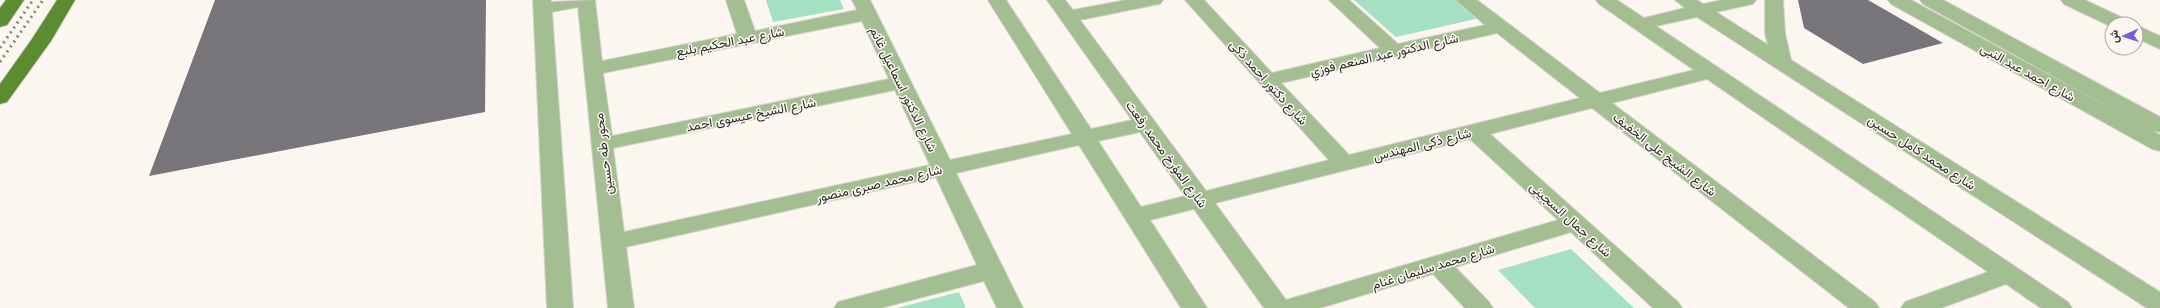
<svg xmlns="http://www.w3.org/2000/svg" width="2160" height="308" font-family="Lato,Vazirmatn,sans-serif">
  <rect width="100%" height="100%" fill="#fbf7f0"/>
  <!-- green -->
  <g fill="#a5e0c2">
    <polygon points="766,0 840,0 844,9 773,22"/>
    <polygon points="1354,0 1456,0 1480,18 1396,37"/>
    <polygon points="1571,249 1634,308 1535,308 1498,270"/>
    <polygon points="959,292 966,308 897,308"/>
  </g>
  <!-- building -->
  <g fill="#77747a">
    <polygon points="215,0 486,0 485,112 149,176"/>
    <polygon points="1798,0 1868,0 1943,43 1863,64 1804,28"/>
  </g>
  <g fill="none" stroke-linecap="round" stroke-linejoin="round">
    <!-- minor casing -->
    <g stroke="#d6d2cc" stroke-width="2">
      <g id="minor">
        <path d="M 533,0 L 551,0 L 551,2 L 595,0 L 602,61 L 737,34 L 726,0 L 744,0 L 755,31 L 857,10 L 852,0 L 870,0 L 950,160 L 1072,134 L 988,0 L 1006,0 L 1091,129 L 1132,120 L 1047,0 L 1065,0 L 1073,10 L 1126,0 L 1163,0 L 1160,4 L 1154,5 L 1080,20 L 1206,191 L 1329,160 L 1185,0 L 1204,0 L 1272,73 L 1380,48 L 1329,0 L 1349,0 L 1398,44 L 1485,25 L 1456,0 L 1477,0 L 1600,93 L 1694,70 L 1599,4 L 1596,0 L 1617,0 L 1644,18 L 1685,8 L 1675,0 L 1697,0 L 1703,4 L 1722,0 L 1756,0 L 1753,4 L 1716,12 L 1768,45 L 1765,33 L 1765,0 L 1783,0 L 1785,33 L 1791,60 L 2160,292 L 2160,308 L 2147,308 L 1697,17 L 1656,26 L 2068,302 L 2072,308 L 2041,308 L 2006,284 L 1941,308 L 1901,308 L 1905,302 L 1988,272 L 1707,79 L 1612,103 L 1875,302 L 1879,308 L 1849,308 L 1592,108 L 1490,134 L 1678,302 L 1682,308 L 1653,308 L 1571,232 L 1455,267 L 1489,302 L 1493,308 L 1465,308 L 1433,274 L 1320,308 L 1264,308 L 1194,209 L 1150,220 L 1207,308 L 1181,308 L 1079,145 L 956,173 L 1023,308 L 997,308 L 984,281 L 881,308 L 834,308 L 838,302 L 977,265 L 936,177 L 626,247 L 634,308 L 608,308 L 578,7 L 552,12 L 573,308 L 547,308 ZM 862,21 L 889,79 L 612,136 L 603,73 ZM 1497,33 L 1580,98 L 1349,155 L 1281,83 ZM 895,90 L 930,165 L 624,232 L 613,148 ZM 1140,132 L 1185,196 L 1141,207 L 1098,141 ZM 1470,139 L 1558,220 L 1286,300 L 1215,203 Z"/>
        <polygon points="1888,0 1911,0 2160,135 2160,151 2152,149 1891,4"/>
        <polygon points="1920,0 1943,0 2160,117 2160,132 2152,131 1923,4"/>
        <polygon points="2061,0 2085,0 2127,20 2129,24 2112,24 2112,27 2064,4"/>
        <polygon points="2136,25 2160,36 2160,49 2136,38"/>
      </g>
    </g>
    <!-- major casing -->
    <g stroke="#d6d2cc" stroke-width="2">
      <g id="major">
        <polygon points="6,0 24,0 7,25 0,27 0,8"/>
        <polygon points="57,0 75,0 51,41 7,102 0,104 0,84 32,39"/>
      </g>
    </g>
    <!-- minor -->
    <use href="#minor" fill="#a3be90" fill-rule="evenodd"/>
    <!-- major -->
    <use href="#major" fill="#5b8c2f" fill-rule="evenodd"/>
    <!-- rail -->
    <g stroke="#888581" stroke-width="3" stroke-dasharray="2 4" stroke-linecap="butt">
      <polyline points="0,48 33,0"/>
      <polyline points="0,62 43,0"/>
    </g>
  </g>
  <g text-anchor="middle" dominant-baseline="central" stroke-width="3" stroke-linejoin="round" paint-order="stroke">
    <!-- street labels -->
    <g font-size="13" fill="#2d2b29" stroke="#fbf7f0">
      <text transform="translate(730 41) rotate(-11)">شارع عبد الحكيم بلبع</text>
      <text transform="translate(1384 54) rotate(-13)">شارع الدكتور عبد المنعم فوزي</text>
      <text transform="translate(2028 72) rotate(29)">شارع احمد عبد النبى</text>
      <text transform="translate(1269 82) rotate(48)">شارع دكتور احمد ذكى</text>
      <text transform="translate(904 89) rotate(64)">شارع الدكتور اسماعيل غانم</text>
      <text transform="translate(751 114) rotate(-11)">شارع الشيخ عيسوى احمد</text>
      <text transform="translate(1422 144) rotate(-14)">شارع ذكى المهندس</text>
      <text transform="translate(1922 152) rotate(33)">شارع محمد كامل حسين</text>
      <text transform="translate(603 154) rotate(-97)">محور طه حسين</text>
      <text transform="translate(1167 154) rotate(54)">شارع المؤرخ محمد رفعت</text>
      <text transform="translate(1665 154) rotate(38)">شارع الشيخ على الخفيف</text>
      <text transform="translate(879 183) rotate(-13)">شارع محمد صبرى منصور</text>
      <text transform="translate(1571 219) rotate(42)">شارع جمال السجينى</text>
      <text transform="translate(1433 266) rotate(-17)">شارع محمد سليمان غنام</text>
    </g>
  </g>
  <!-- north arrow -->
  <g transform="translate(2124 36) rotate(267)"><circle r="19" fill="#fbf7f0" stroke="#a9a5a0"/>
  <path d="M0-3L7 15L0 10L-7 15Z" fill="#755ed8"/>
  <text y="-6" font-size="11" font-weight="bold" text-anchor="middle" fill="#2d2b29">ش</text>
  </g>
</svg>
